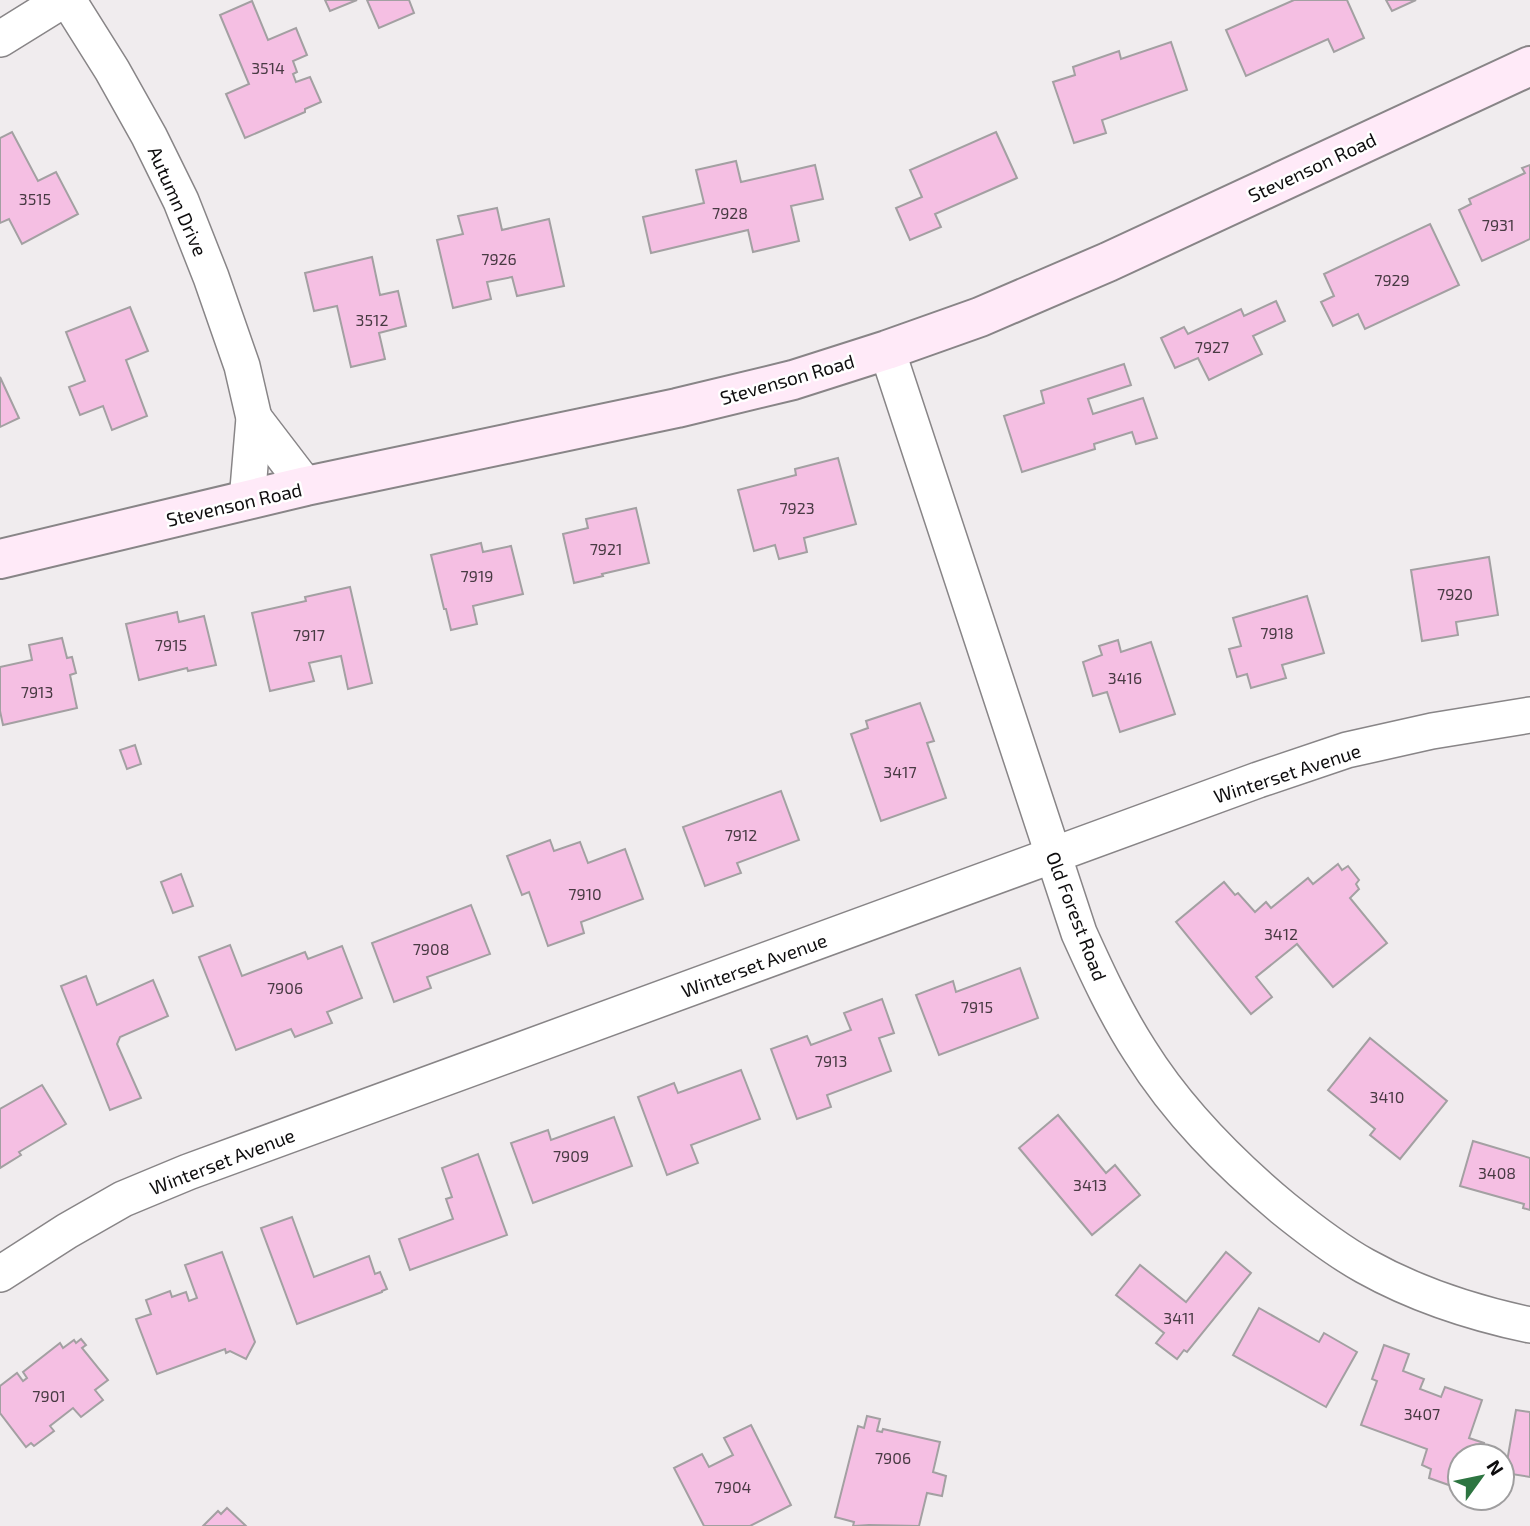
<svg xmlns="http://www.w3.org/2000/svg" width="1530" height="1526" font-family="'Exo 2',sans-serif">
  <rect width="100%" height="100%" fill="#f0ecee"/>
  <!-- building -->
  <g fill="#f5bfe3" stroke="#a3a0a2" stroke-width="2">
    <polygon points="325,0 357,0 330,11"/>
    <polygon points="367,0 409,0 414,13 379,28"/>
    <polygon points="1294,0 1347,0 1364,38 1334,52 1328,39 1246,76 1226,30"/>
    <polygon points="1386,0 1416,0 1392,11"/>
    <polygon points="252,1 268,40 296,28 307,55 293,61 297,72 293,74 296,82 310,77 321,102 305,109 305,112 245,138 226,94 249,84 220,15"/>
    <polygon points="1171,42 1187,90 1102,120 1106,133 1074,143 1053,82 1075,75 1073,67 1119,51 1121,59"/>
    <polygon points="12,132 38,181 56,172 78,214 22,244 9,219 0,223 0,138"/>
    <polygon points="996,132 1017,178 935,214 941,227 910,240 896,208 922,197 910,170"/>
    <polygon points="736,161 741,182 815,165 823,199 791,206 799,241 753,252 748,230 651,253 643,217 704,203 696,170"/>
    <polygon points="1530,165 1530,239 1482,261 1459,210 1471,204 1469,199 1525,173 1522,168"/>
    <polygon points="497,208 502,230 549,219 564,286 517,296 512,277 487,282 491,299 453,308 437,240 463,234 458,216"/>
    <polygon points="1430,224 1459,285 1365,329 1358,314 1333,326 1321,302 1334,296 1324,274"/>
    <polygon points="372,257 380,295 398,291 406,326 379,333 385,359 351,367 337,306 314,311 305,273"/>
    <polygon points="1276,301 1285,321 1253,336 1262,354 1209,380 1198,358 1175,368 1161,338 1184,327 1188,334 1241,309 1244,316"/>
    <polygon points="130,307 148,351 126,360 147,416 112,430 103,406 80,415 69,387 85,381 66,332"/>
    <polygon points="1124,364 1131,385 1088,399 1093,414 1143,398 1157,438 1136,444 1132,432 1094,444 1095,449 1022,472 1004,416 1044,403 1041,391"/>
    <polygon points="0,377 19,418 0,427"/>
    <polygon points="838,458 856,524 804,538 807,552 779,559 775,545 754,551 738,490 796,475 795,469"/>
    <polygon points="636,508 649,563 602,574 603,576 574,583 563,534 588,528 586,519"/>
    <polygon points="481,543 483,552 511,546 523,594 473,606 477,624 451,630 446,609 444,609 431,555"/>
    <polygon points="1489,557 1498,615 1456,622 1458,635 1422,641 1411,570"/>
    <polygon points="350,587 372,683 348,689 341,656 309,663 314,681 270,691 252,613 306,601 305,597"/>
    <polygon points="1307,596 1324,653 1282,665 1286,678 1251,688 1247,674 1237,677 1229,649 1241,646 1233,618"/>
    <polygon points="177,612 179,622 204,616 216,665 188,671 187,668 139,680 126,624"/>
    <polygon points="62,638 67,658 72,657 76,673 70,675 77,708 3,725 0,711 0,667 32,660 29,645"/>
    <polygon points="1118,640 1121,652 1151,642 1175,714 1120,732 1107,692 1093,696 1083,662 1102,655 1099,646"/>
    <polygon points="920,703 934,741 927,743 946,798 881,821 851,734 868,728 866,721"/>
    <polygon points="135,745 141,764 127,769 120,750"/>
    <polygon points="781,791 799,840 737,863 741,873 705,886 683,827"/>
    <polygon points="550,840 554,851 580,842 588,863 625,849 643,899 581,922 584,933 548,946 529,892 522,895 507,856"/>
    <polygon points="1338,864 1342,870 1348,866 1359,880 1356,884 1359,889 1350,898 1387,943 1333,987 1297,944 1256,977 1272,997 1251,1014 1176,922 1224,882 1235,895 1238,893 1255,912 1266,902 1271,908 1308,878 1313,884"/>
    <polygon points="181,874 193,906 173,913 161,882"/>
    <polygon points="471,905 490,954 427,977 431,988 394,1002 372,943"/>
    <polygon points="230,945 242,976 305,952 308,959 342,946 362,998 327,1012 332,1023 295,1037 291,1029 236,1050 199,957"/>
    <polygon points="1020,968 1038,1018 939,1055 916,995 953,981 956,992"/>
    <polygon points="86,976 97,1005 153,980 168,1016 120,1037 117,1044 141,1098 110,1110 61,986"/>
    <polygon points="882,999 894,1033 879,1038 891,1071 827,1095 831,1107 797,1119 771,1049 807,1036 811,1045 851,1030 844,1013"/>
    <polygon points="1370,1038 1447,1101 1400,1159 1370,1135 1375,1129 1328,1090"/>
    <polygon points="741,1070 760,1119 691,1145 698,1163 667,1175 638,1097 674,1083 678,1093"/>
    <polygon points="42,1085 66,1124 19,1152 21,1155 0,1168 0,1109"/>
    <polygon points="1058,1115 1106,1173 1115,1165 1140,1195 1092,1235 1019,1148"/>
    <polygon points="614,1117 632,1166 533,1203 511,1143 548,1130 551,1140"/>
    <polygon points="1473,1141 1530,1158 1530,1210 1523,1208 1524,1204 1460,1186"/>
    <polygon points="478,1154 507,1235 410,1270 399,1239 453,1219 446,1199 452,1197 442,1168"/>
    <polygon points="292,1217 314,1277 369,1256 375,1274 380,1272 387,1289 382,1291 382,1292 297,1324 261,1228"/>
    <polygon points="222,1252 255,1342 246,1359 230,1351 226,1353 225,1349 157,1374 136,1319 151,1314 146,1300 170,1291 172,1297 186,1292 189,1301 197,1298 185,1265"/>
    <polygon points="1226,1252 1251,1273 1187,1352 1184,1350 1177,1359 1156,1343 1164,1333 1116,1295 1140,1265 1186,1302"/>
    <polygon points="1259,1308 1319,1342 1324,1333 1357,1352 1326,1407 1233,1355"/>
    <polygon points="81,1339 86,1345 82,1348 108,1380 95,1390 103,1400 81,1417 73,1408 50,1426 54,1431 34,1446 31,1443 26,1447 0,1413 0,1386 17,1373 23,1381 27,1378 23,1372 60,1343 63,1348 74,1340 76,1343"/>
    <polygon points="1384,1345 1409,1354 1403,1371 1424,1379 1420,1389 1441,1397 1445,1387 1482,1400 1469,1438 1484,1443 1480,1456 1460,1456 1460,1489 1429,1478 1431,1469 1422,1465 1427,1449 1361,1425 1377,1381 1372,1379"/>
    <polygon points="1516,1410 1530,1412 1530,1477 1505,1473"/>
    <polygon points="867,1416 880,1419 877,1431 882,1432 883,1429 940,1442 933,1472 946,1476 942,1496 927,1493 919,1526 869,1525 854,1526 853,1526 854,1522 835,1517 858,1426 864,1428"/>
    <polygon points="751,1425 791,1505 750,1526 704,1526 674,1468 702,1454 709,1467 733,1455 724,1438"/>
    <polygon points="227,1508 246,1526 203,1526 218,1511 221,1514"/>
  </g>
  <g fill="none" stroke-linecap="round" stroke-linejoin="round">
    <!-- minor casing -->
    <g stroke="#888587" stroke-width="38">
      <g id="minor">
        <polyline points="68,0 112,70 149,136 181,201 211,277 242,366 254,418 247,501"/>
        <polyline points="0,39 63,0"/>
        <path d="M 887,350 L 1079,933 C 1097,973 1116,1014 1140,1051 C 1178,1112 1228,1162 1283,1208 C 1309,1229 1336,1250 1365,1266 C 1417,1295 1473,1313 1530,1325"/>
        <polyline points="254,418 306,486"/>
        <polyline points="0,1274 67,1231 123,1199 188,1172 1258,780 1347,750 1432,731 1530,715"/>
      </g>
    </g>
    <!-- secondary casing -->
    <g stroke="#888587" stroke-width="42">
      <polyline id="secondary" points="0,559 306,486 677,408 793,380 887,350 980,317 1108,262 1530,66"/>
    </g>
    <!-- minor -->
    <use href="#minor" stroke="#fff" stroke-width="35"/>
    <!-- secondary -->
    <use href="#secondary" stroke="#ffeaf8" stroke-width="38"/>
  </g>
  <g text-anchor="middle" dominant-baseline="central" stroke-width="5" stroke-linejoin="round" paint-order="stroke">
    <!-- number labels -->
    <g font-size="16" fill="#483a43">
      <text x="268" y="67">3514</text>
      <text x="35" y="198">3515</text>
      <text x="730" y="212">7928</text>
      <text x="1498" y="224">7931</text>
      <text x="499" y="258">7926</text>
      <text x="1392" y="279">7929</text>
      <text x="372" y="319">3512</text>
      <text x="1212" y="346">7927</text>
      <text x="797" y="507">7923</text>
      <text x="606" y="548">7921</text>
      <text x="477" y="575">7919</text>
      <text x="1455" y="593">7920</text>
      <text x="1277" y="632">7918</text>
      <text x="309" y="634">7917</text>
      <text x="171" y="644">7915</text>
      <text x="1125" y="677">3416</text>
      <text x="37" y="691">7913</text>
      <text x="900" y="771">3417</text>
      <text x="741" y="834">7912</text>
      <text x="585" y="893">7910</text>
      <text x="1281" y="933">3412</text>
      <text x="431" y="948">7908</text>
      <text x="285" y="987">7906</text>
      <text x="977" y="1006">7915</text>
      <text x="831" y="1060">7913</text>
      <text x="1387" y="1096">3410</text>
      <text x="571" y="1155">7909</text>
      <text x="1497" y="1172">3408</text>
      <text x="1090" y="1184">3413</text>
      <text x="1179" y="1317">3411</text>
      <text x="49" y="1395">7901</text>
      <text x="1422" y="1413">3407</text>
      <text x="893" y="1457">7906</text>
      <text x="733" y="1486">7904</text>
    </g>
    <!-- street labels -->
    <g font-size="19" fill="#0e0d0e" stroke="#fff">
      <text transform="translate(1312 167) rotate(-25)">Stevenson Road</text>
      <text transform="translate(178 201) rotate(66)">Autumn Drive</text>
      <text transform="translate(787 379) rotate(-16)">Stevenson Road</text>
      <text transform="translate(234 504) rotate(-13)">Stevenson Road</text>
      <text transform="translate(1287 773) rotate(-18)">Winterset Avenue</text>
      <text transform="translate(1077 916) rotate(69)">Old Forest Road</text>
      <text transform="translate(754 965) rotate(-20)">Winterset Avenue</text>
      <text transform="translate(222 1161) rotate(-21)">Winterset Avenue</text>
    </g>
  </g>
  <!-- north arrow -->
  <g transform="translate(1481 1477) rotate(57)"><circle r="33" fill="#ffffff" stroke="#9f9e9f" stroke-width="2"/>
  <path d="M0-5L12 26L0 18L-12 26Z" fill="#2d7541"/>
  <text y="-10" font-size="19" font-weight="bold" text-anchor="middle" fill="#0e0d0e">N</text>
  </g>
</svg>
